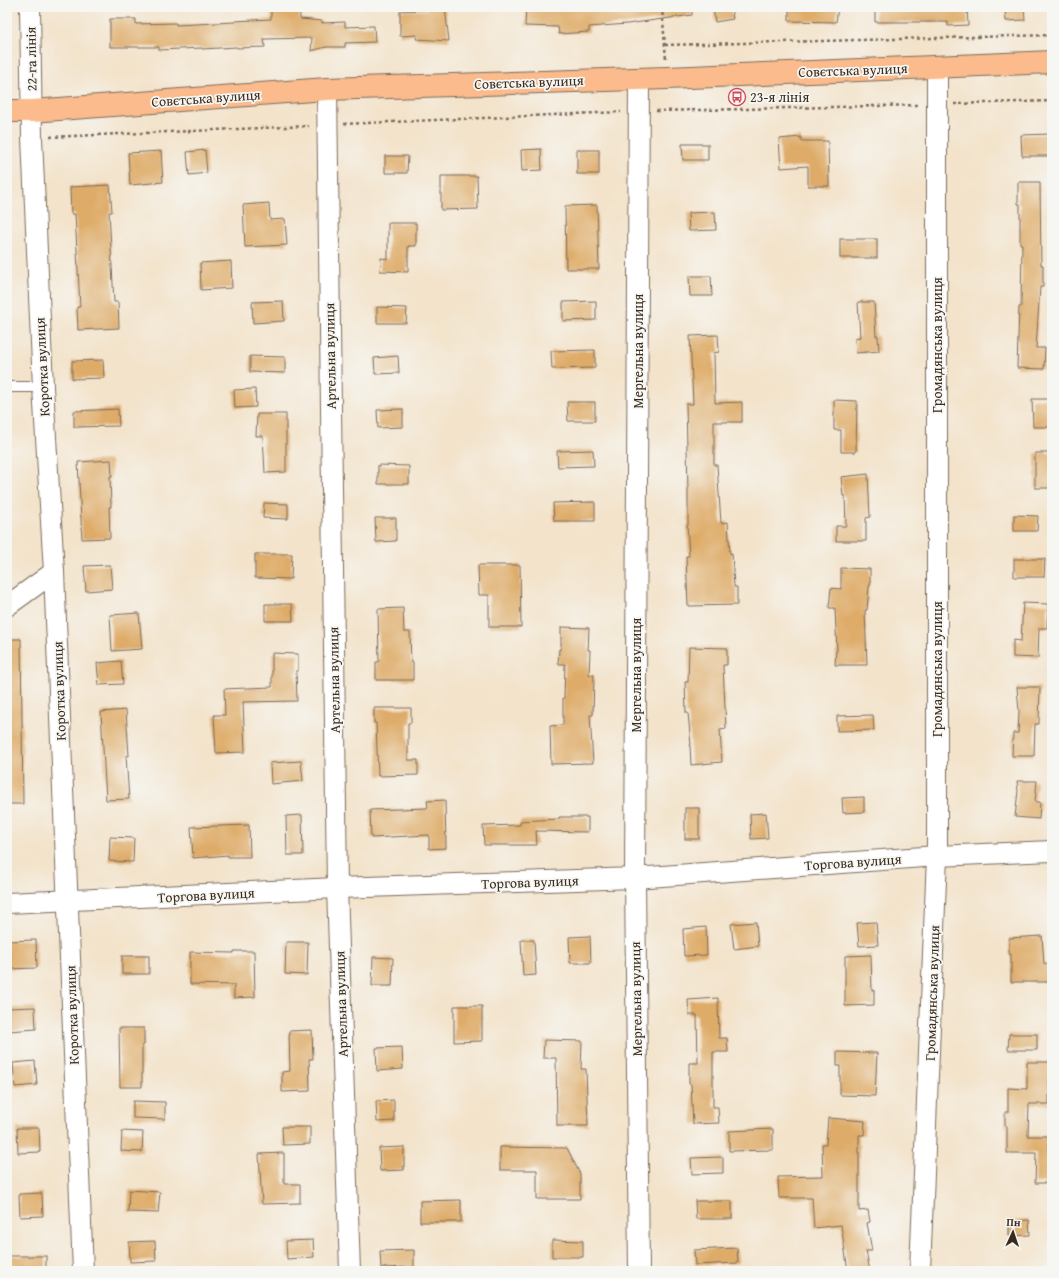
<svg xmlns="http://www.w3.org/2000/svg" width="1059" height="1278" font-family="'Gentium Book Plus',serif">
  <rect width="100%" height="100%" fill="#f6f6f2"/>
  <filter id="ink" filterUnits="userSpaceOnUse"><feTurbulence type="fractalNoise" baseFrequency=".025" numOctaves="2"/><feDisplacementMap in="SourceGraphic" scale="8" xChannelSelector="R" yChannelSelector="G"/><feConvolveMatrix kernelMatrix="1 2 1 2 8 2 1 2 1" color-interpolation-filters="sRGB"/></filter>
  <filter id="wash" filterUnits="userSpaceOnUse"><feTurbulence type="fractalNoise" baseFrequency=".012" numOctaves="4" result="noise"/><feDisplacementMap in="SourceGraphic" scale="16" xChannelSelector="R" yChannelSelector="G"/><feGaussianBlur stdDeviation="0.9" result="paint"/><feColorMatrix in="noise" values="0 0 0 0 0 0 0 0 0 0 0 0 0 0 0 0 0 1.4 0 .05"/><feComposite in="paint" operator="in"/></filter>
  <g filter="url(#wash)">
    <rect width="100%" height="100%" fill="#f3e3cb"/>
    <g id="blocks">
      <!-- building -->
      <g fill="#deab68">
        <polygon points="271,7 300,7 300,19 322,21 322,23 345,22 345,27 374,26 375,42 345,43 345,47 326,47 311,51 312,38 264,39 265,47 237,48 237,47 202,49 202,48 159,50 159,47 110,47 110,19 136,19 136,24 176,23 176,25 235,22 235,21 271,19"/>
        <polygon points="427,7 445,7 449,41 416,39 417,35 400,36 400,11 426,10"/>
        <polygon points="526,7 692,7 692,15 627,24 589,27 589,32 559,34 558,27 525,26"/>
        <polygon points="713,7 731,7 733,19 715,22"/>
        <polygon points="789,7 838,7 836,22 789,21"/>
        <polygon points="875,7 967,7 968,25 948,26 948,22 875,22"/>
        <polygon points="1005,7 1024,7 1025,20 1006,21"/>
        <polygon points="1052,134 1052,156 1022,156 1021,135"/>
        <polygon points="801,137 801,141 828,141 829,186 808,186 808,166 781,168 779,139"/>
        <polygon points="682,144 708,144 708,160 683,160"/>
        <polygon points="541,149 542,170 522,171 521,150"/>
        <polygon points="205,150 207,173 189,175 187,152"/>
        <rect x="577" y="150" width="22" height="24"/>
        <polygon points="161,151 163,182 130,185 128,153"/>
        <polygon points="385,156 408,156 407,173 385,173"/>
        <polygon points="441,176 477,176 478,209 441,210"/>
        <polygon points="1018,182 1040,182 1041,265 1043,265 1043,287 1040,287 1036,348 1045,348 1044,369 1017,368 1019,307 1021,307 1022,244 1020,244 1020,204 1018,204"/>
        <polygon points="110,185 112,212 109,212 114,302 118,302 119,328 78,330 77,307 80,307 75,214 71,214 70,187"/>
        <polygon points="269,203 270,220 285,219 287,245 245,247 243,205"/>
        <polygon points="597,205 599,269 566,269 565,206"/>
        <polygon points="715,212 716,230 689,231 688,213"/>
        <polygon points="388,223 416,223 416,246 408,246 408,272 380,271 381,258 388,259"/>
        <rect x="840" y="239" width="37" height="19"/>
        <polygon points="231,261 232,288 201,290 200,263"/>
        <polygon points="689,276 711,276 712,296 690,296"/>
        <polygon points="283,301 284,321 253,323 252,302"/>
        <polygon points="596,301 596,320 563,321 563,302"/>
        <polygon points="858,302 874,302 876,336 878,336 879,351 856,353 855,338 860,337"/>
        <polygon points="377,307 407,308 406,323 377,323"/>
        <polygon points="718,335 719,352 714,353 715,403 742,402 742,422 714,422 714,465 717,465 721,523 728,522 730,554 732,553 734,587 737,587 737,605 688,606 686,556 689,556 687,525 688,525 688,491 686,404 693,404 690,336"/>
        <polygon points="595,350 595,368 552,369 551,351"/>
        <polygon points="250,356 285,357 285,373 250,372"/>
        <polygon points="398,356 399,373 375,374 374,358"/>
        <polygon points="103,360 104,378 72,379 72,361"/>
        <polygon points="255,389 256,407 235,408 234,390"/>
        <polygon points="1032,399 1052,399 1052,427 1033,427"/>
        <polygon points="834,400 857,401 856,452 841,452 841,430 834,430"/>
        <polygon points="567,402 595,402 595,421 568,421"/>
        <polygon points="118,409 119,426 74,427 74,411"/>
        <polygon points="403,409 403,427 378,428 377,410"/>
        <polygon points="257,414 286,414 286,472 265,473 263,436 256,436"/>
        <polygon points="593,450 594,466 558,467 557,451"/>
        <rect x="1035" y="453" width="17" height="35"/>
        <polygon points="111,460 112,476 110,476 111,507 109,507 110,538 82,539 78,462"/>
        <polygon points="378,465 409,466 409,484 378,484"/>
        <polygon points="868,474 870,517 866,518 866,541 836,541 836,526 846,526 845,496 843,496 841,477"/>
        <polygon points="595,502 595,521 554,521 553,503"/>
        <polygon points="264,503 288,504 288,519 263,518"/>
        <polygon points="1014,515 1038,516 1037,531 1014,531"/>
        <polygon points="375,518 396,518 396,541 376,542"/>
        <polygon points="255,554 292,554 291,579 255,578"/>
        <polygon points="1014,559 1045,559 1044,577 1014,577"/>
        <polygon points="110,565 112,589 86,591 84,566"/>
        <polygon points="478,565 520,565 521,627 489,627 489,595 479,595"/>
        <polygon points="841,568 870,569 870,586 869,586 867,610 865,610 867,665 835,665 836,651 837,651 835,608 829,608 831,588 841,589"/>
        <polygon points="1023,603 1048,604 1047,628 1039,628 1038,658 1013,657 1013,640 1021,641"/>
        <polygon points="265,604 292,604 293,621 265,621"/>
        <polygon points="403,608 404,632 410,632 411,662 413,662 413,680 376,680 376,662 379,662 378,609"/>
        <polygon points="139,613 142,649 112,651 110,615"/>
        <polygon points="561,627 589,628 588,650 590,650 589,675 594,675 593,715 590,715 593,763 551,764 550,726 563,725 563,698 564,698 565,664 558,664 559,649 561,649"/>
        <polygon points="7,639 21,639 23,804 7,804"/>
        <polygon points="689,647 727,648 727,665 723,665 726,729 720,730 722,762 691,765 690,745 691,745 688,713 686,713 685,682 688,682"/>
        <polygon points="272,653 298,654 298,671 296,671 297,701 243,702 245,752 216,753 214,715 225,715 224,689 272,687"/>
        <polygon points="121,661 123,684 99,685 97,663"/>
        <polygon points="1017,687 1040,687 1039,724 1035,724 1034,756 1012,756 1013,733 1018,733 1019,712"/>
        <polygon points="374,708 411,708 411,723 408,723 408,760 418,760 418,775 378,776 376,723 374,723"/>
        <polygon points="126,710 129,756 126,756 129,799 106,800 101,712"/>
        <polygon points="873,715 874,730 837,731 837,716"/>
        <polygon points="301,761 303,781 271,784 270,763"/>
        <polygon points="1017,781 1037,781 1035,802 1040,802 1039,819 1015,817 1018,791"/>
        <polygon points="864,797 864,812 843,813 842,798"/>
        <polygon points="445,800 446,848 429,849 429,835 371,838 370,810 428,808 427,801"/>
        <rect x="685" y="808" width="14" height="31"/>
        <polygon points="766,813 768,838 751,839 750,814"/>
        <polygon points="302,815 303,855 287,855 286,816"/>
        <polygon points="559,817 588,817 588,832 536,831 537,845 484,845 483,826 520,825 520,821 559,819"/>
        <polygon points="249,825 250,857 228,857 228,855 193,858 191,827"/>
        <polygon points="110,837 134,838 133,862 109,861"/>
        <polygon points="756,922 758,946 734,949 731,924"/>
        <polygon points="876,922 878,945 859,946 857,923"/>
        <polygon points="706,927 707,955 684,956 683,929"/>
        <polygon points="590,936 591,963 570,963 569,937"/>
        <polygon points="1042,936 1044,964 1049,964 1049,982 1011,982 1011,954 1009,954 1009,938"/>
        <polygon points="36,940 37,968 7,969 7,941"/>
        <polygon points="521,940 534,940 536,975 523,976"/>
        <polygon points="286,942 308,942 307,975 285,974"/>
        <polygon points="234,951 254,951 255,997 234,998 234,985 190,984 190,952 234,953"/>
        <polygon points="871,955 872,990 874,990 874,1005 845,1006 845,956"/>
        <rect x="122" y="956" width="27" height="18"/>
        <polygon points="373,957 393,958 392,986 372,986"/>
        <polygon points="718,998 719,1038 727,1038 728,1052 713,1052 713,1107 718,1107 719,1123 693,1124 691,1084 689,1084 689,1063 698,1063 697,1015 689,1015 688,1000"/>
        <polygon points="454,1006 482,1006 482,1041 454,1042"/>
        <polygon points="35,1007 36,1029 9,1031 8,1008"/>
        <polygon points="119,1028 144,1028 144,1045 142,1045 142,1087 120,1087"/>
        <polygon points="312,1030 313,1059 309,1059 310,1091 282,1092 282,1072 290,1071 289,1031"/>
        <polygon points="1009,1034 1037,1034 1037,1050 1008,1050"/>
        <polygon points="544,1040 582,1041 581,1069 586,1069 588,1126 557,1126 556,1058 543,1058"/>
        <polygon points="402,1047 403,1069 377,1071 376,1048"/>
        <polygon points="837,1052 877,1053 875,1096 840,1095 840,1066 837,1066"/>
        <polygon points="35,1061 37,1085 15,1087 13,1063"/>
        <polygon points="1027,1062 1052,1062 1052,1079 1049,1079 1049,1104 1029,1104 1028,1136 1049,1136 1049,1165 1052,1165 1052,1183 1035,1183 1036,1153 1007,1153 1007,1126 1005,1126 1005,1112 1008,1112 1008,1088 1027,1089"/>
        <polygon points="394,1100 394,1121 377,1122 376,1101"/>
        <polygon points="133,1101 165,1102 165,1119 133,1118"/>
        <polygon points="828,1118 865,1121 864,1135 859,1135 859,1211 868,1210 870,1222 867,1223 872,1251 866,1251 870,1271 848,1271 841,1225 814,1228 812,1198 779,1198 778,1177 823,1176 822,1144 826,1144"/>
        <polygon points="282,1127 310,1127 310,1144 283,1145"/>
        <polygon points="17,1128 39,1128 40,1152 18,1153"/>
        <polygon points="773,1129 773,1150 729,1151 729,1131"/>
        <polygon points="122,1131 143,1132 142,1152 121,1151"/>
        <polygon points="404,1147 404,1170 380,1171 379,1148"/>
        <polygon points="500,1147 567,1148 580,1174 580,1199 537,1199 537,1170 500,1170"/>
        <polygon points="284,1153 284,1184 300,1184 300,1203 262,1204 259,1154"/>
        <polygon points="723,1157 723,1173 692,1174 691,1158"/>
        <polygon points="129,1190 160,1192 158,1213 128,1212"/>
        <polygon points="42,1193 43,1216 20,1217 19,1194"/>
        <polygon points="461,1200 461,1222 420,1222 420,1201"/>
        <polygon points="695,1201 732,1201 732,1219 696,1219"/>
        <polygon points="1029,1220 1030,1235 1009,1236 1009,1221"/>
        <polygon points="313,1240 314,1257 287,1259 286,1241"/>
        <polygon points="552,1240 583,1241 583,1257 552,1257"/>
        <polygon points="155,1241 156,1261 130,1262 129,1242"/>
        <polygon points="737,1248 738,1263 695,1265 694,1250"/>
        <polygon points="414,1250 414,1267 381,1268 380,1251"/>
        <rect x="7" y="1256" width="39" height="15"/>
      </g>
    </g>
  </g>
  <g filter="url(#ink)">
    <use href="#blocks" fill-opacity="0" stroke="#7b6b5b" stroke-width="1"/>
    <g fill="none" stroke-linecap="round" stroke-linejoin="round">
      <!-- service casing -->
      <g stroke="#7b6b5b" stroke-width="12">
        <polyline id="service" points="7,387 43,387"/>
      </g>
      <!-- minor casing -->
      <g stroke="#7b6b5b" stroke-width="22">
        <g id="minor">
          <polyline points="30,7 32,138 43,387 54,572 83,1271"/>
          <polyline points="639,79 635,878 639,1271"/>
          <polyline points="327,89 337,888 350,1271"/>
          <polyline points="7,606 54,572"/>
          <polyline points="7,903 337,888 635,878 937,856 1052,851"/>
          <polyline points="920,1271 937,856 937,67"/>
        </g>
      </g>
      <!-- primary casing -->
      <g stroke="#7b6b5b" stroke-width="24">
        <polyline id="primary" points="7,111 32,111 327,89 667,78 1052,62"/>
      </g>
      <!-- path -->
      <g stroke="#7b6b5b" stroke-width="2.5" stroke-dasharray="3 3" stroke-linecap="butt">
        <polyline points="662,7 666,60"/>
        <polyline points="665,45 1052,35"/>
        <polyline points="954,104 1052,101"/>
        <polyline points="656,111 919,105"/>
        <polyline points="344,124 621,112"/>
        <polyline points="50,137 309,126"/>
      </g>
      <!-- service -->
      <use href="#service" stroke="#fff" stroke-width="10"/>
      <!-- minor -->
      <use href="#minor" stroke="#fff" stroke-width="20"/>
      <!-- primary -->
      <use href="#primary" stroke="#fbbb8c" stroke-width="22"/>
    </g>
  </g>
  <!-- icons -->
  <defs>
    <g id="bus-ring" transform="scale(0.9)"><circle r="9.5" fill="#f6f6f2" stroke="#d1495b" stroke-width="1.5"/><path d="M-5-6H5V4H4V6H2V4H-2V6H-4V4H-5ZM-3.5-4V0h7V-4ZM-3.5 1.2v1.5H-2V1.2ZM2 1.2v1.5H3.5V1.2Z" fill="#d1495b"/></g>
  </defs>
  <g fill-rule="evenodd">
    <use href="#bus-ring" x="737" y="97"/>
  </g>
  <g text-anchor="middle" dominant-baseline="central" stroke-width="3.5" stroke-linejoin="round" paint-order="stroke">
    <!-- street labels -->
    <g font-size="14" fill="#3b2a1e" stroke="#f6f6f2">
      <text transform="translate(31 59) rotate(-91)">22-га лінія</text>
      <text transform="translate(853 70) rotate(-2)">Совєтська вулиця</text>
      <text transform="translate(529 82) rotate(-2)">Совєтська вулиця</text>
      <text transform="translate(206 98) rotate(-4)">Совєтська вулиця</text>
      <text transform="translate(937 345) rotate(-90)">Громадянська вулиця</text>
      <text transform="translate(638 351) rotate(-90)">Мергельна вулиця</text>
      <text transform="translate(330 356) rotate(-91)">Артельна вулиця</text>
      <text transform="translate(42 367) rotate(-93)">Коротка вулиця</text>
      <text transform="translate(937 669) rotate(-90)">Громадянська вулиця</text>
      <text transform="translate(636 675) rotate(-90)">Мергельна вулиця</text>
      <text transform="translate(334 680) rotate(-91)">Артельна вулиця</text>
      <text transform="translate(59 691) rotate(-92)">Коротка вулиця</text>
      <text transform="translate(853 862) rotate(-4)">Торгова вулиця</text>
      <text transform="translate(530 882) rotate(-2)">Торгова вулиця</text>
      <text transform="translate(206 895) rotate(-3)">Торгова вулиця</text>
      <text transform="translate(932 993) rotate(-88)">Громадянська вулиця</text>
      <text transform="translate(636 999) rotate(-91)">Мергельна вулиця</text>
      <text transform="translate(341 1004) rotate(-92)">Артельна вулиця</text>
      <text transform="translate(72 1015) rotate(-92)">Коротка вулиця</text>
    </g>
    <!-- poi labels -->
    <g font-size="14" fill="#3b2a1e" stroke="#f6f6f2" text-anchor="start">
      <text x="750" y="97">23-я лінія</text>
    </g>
  </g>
  <!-- margin -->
  <rect width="1059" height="1278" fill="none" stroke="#f6f6f2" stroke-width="24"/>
  <!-- north arrow -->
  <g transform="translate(1013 1232) rotate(3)" stroke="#f6f6f2" stroke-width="3" paint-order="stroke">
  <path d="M0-3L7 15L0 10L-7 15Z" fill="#3b2a1e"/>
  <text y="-6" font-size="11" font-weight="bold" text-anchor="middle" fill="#3b2a1e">Пн</text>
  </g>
</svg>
